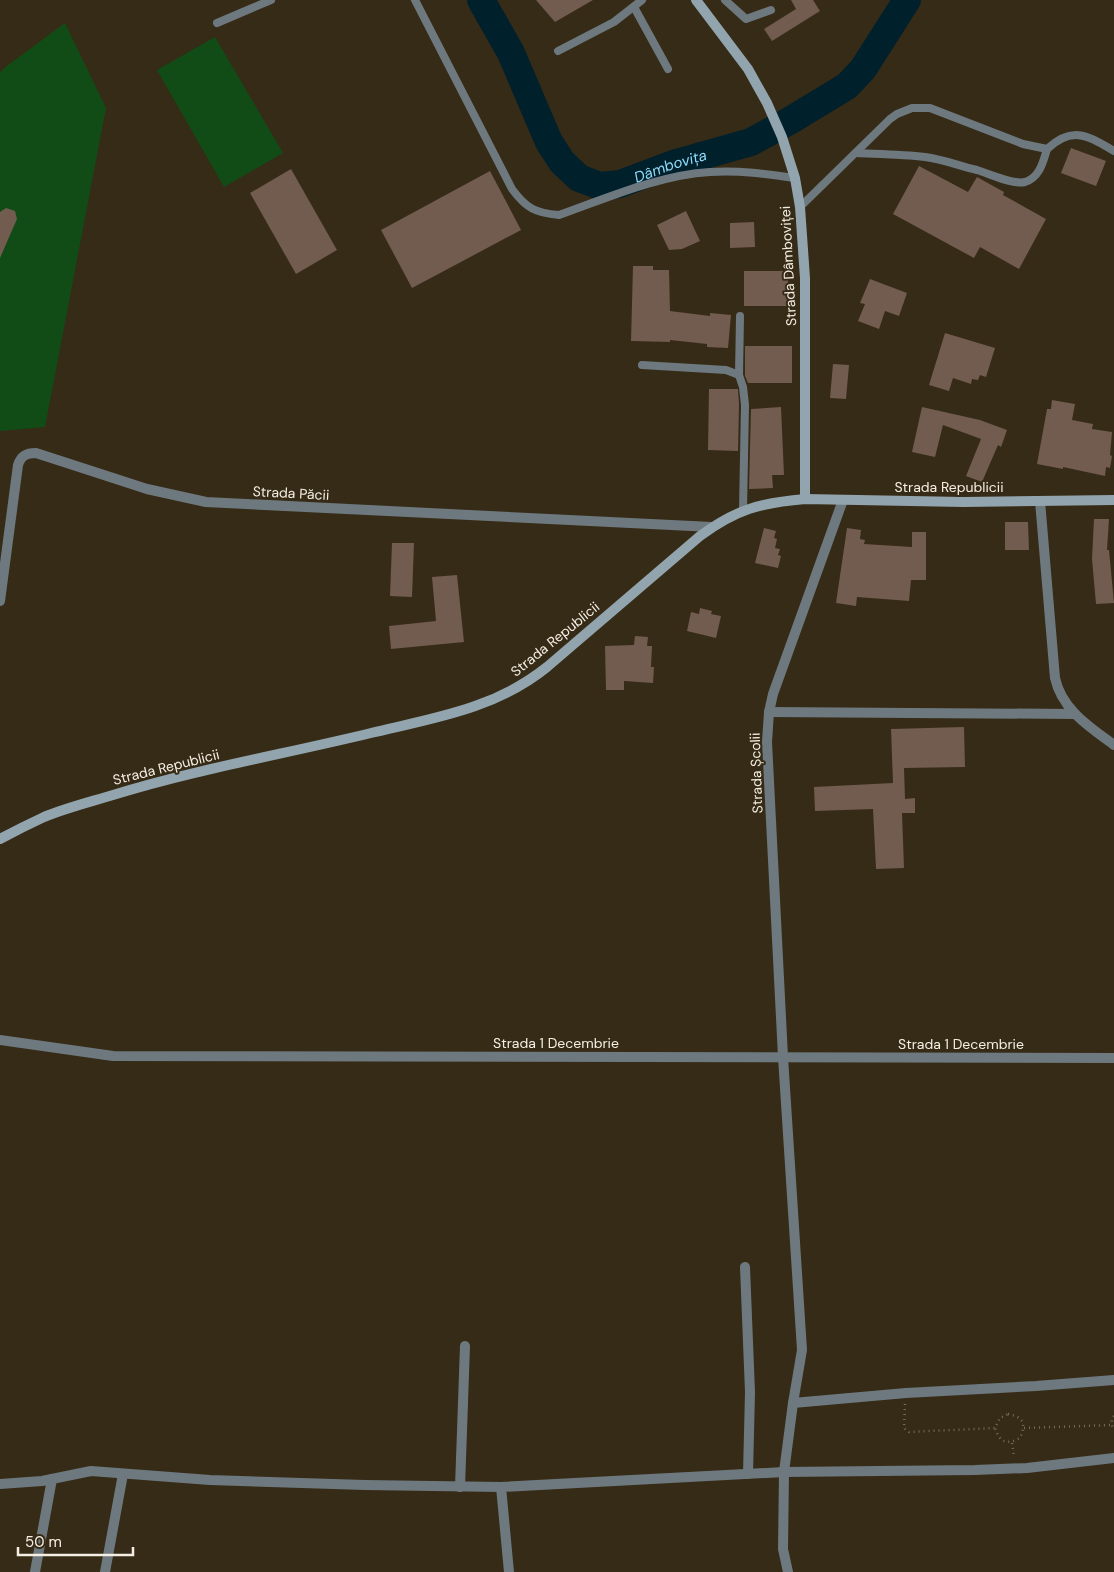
<svg xmlns="http://www.w3.org/2000/svg" width="1114" height="1572" font-family="'DM Sans',sans-serif">
  <rect width="100%" height="100%" fill="#362b17"/>
  <!-- green -->
  <g fill="#114c16">
    <polygon points="65,23 106,108 45,427 0,431 0,73 4,68"/>
    <polygon points="215,37 283,153 224,187 157,70"/>
  </g>
  <g fill="none" stroke-linecap="round" stroke-linejoin="round">
    <!-- river -->
    <path stroke="#00202c" stroke-width="28" id="s1" d="M 481,0 L 511,53 L 549,142 L 562,162 L 579,178 L 600,186 L 620,184 L 673,164 L 751,142 L 791,120 L 847,86 L 863,69 L 907,0"/>
  </g>
  <!-- building -->
  <g fill="#725b4f">
    <polygon points="536,0 593,0 555,22"/>
    <polygon points="791,0 813,0 820,11 772,41 764,29 796,9"/>
    <polygon points="1071,148 1106,161 1096,186 1061,173"/>
    <polygon points="919,166 968,192 977,177 1004,192 1003,195 1046,219 1019,269 980,247 974,258 893,214"/>
    <polygon points="291,169 337,250 296,274 250,193"/>
    <polygon points="490,171 521,230 412,288 381,230"/>
    <polygon points="6,208 15,211 17,219 0,258 0,212"/>
    <polygon points="686,211 700,241 682,249 669,250 657,225"/>
    <polygon points="754,222 755,247 730,248 730,223"/>
    <polygon points="633,266 653,266 653,270 669,270 670,311 710,316 710,313 731,315 728,348 707,347 707,344 670,340 670,342 631,341"/>
    <rect x="744" y="271" width="44" height="35"/>
    <polygon points="870,279 907,293 899,316 885,311 879,329 858,321 865,304 860,303"/>
    <polygon points="945,333 995,348 986,377 980,375 978,380 972,379 971,384 953,378 949,391 929,385"/>
    <polygon points="745,346 792,346 792,383 748,383 745,376"/>
    <polygon points="833,364 849,365 846,399 830,398"/>
    <polygon points="709,389 738,389 739,404 738,451 708,450"/>
    <polygon points="1052,400 1075,404 1072,420 1093,424 1092,429 1112,432 1110,455 1112,456 1110,468 1106,467 1105,476 1063,467 1063,469 1037,464 1047,409 1051,409"/>
    <polygon points="781,407 784,475 772,475 773,488 749,489 751,409"/>
    <polygon points="922,407 980,420 1007,430 1001,447 998,445 982,482 966,476 981,439 943,425 935,457 912,452"/>
    <polygon points="1094,519 1109,519 1107,550 1109,550 1114,603 1096,604 1092,559"/>
    <polygon points="1005,522 1028,522 1029,550 1005,550"/>
    <polygon points="764,528 776,531 774,538 777,539 775,548 780,549 778,555 781,556 778,568 755,563"/>
    <polygon points="847,528 861,530 860,539 865,540 864,544 912,547 912,532 926,532 926,580 911,580 909,601 857,597 856,606 836,603"/>
    <polygon points="392,543 414,543 412,597 390,596"/>
    <polygon points="457,575 464,642 391,649 389,626 436,621 432,577"/>
    <polygon points="700,608 712,611 711,614 721,616 716,638 687,631 691,612 699,614"/>
    <polygon points="635,636 648,637 647,646 652,646 651,667 654,667 653,683 624,681 624,690 606,690 605,646 634,645"/>
    <polygon points="964,727 965,767 904,768 905,799 915,798 915,813 902,813 904,868 876,869 873,809 815,811 814,787 893,783 891,729"/>
  </g>
  <g fill="none" stroke-linecap="round" stroke-linejoin="round">
    <!-- path -->
    <g stroke="#766c5b" stroke-width="2.5" stroke-dasharray="1 4" stroke-linecap="butt">
      <polyline points="905,1404 904,1428 909,1432 995,1428"/>
      <path d="M 1008,1414 C 1024,1417 1026,1424 1020,1438 C 1007,1445 1000,1443 995,1428 L 1000,1418 Z"/>
      <path d="M 1114,1416 C 1111,1420 1111,1425 1114,1429"/>
      <polyline points="1024,1428 1112,1425"/>
      <polyline points="1012,1443 1014,1457"/>
    </g>
    <!-- lane -->
    <g stroke="#6e797f" stroke-width="8">
      <path d="M 415,0 L 512,189 C 526,208 535,213 559,215 C 607,198 659,175 710,172 C 739,170 767,174 795,178"/>
      <polyline points="725,0 746,19 771,10"/>
      <polyline points="634,7 668,69"/>
      <polyline points="217,23 271,0"/>
      <polyline points="558,51 614,22 642,0"/>
      <path d="M 856,153 C 878,154 902,154 925,157 C 942,159 960,166 977,170 C 990,174 1013,185 1025,182 C 1040,177 1043,162 1047,149"/>
      <path d="M 800,207 L 890,119 L 897,114 L 912,108 L 930,108 L 1023,144 L 1047,149 C 1073,125 1088,136 1114,151"/>
      <polyline points="642,365 726,370 739,375 743,387 745,405 743,510"/>
      <polyline points="739,375 740,316"/>
    </g>
    <!-- street -->
    <g stroke="#6e797f" stroke-width="10">
      <path d="M 1040,501 L 1055,678 C 1062,710 1090,727 1114,745"/>
      <path d="M 0,601 L 18,465 C 21,456 26,453 36,453 L 147,489 L 206,502 L 712,527"/>
      <polyline points="769,712 1075,714"/>
      <polyline points="0,1040 113,1056 1114,1058"/>
      <polyline points="745,1267 750,1392 748,1474"/>
      <polyline points="793,1403 906,1393 1036,1386 1114,1380"/>
      <polyline points="0,1484 42,1481 91,1471 210,1480 365,1485 501,1487 784,1472 975,1470 1027,1468 1114,1458"/>
      <polyline points="460,1487 465,1346"/>
      <polyline points="501,1487 509,1572"/>
      <polyline points="35,1572 52,1479"/>
      <polyline points="105,1572 123,1474"/>
      <polyline points="788,1572 783,1549 784,1472 793,1403 802,1350 783,1057 767,742 769,712 773,694 843,500"/>
    </g>
    <!-- secondary -->
    <g stroke="#92a5ae" stroke-width="10">
      <polyline points="696,0 748,69 767,103 782,137 795,178 800,207 805,278 805,499"/>
      <path d="M 0,839 C 15,831 29,824 44,817 C 66,808 90,802 113,795 C 197,769 285,754 371,733 C 434,718 495,709 547,667 L 700,536 C 737,509 760,503 805,499 L 963,502 L 1114,500"/>
    </g>
  </g>
  <g text-anchor="middle" dominant-baseline="central" stroke-width="4" stroke-linejoin="round" paint-order="stroke">
    <!-- street labels -->
    <g font-size="14" fill="#f5eee2" stroke="#362b17">
      <text transform="translate(788 266) rotate(-93)">Strada Dâmboviței</text>
      <text x="949" y="487">Strada Republicii</text>
      <text transform="translate(291 493) rotate(3)">Strada Păcii</text>
      <text transform="translate(555 639) rotate(-39)">Strada Republicii</text>
      <text transform="translate(166 767) rotate(-14)">Strada Republicii</text>
      <text transform="translate(756 773) rotate(-92)">Strada Școlii</text>
      <text x="556" y="1043">Strada 1 Decembrie</text>
      <text x="961" y="1044">Strada 1 Decembrie</text>
    </g>
    <!-- water labels -->
    <g font-size="15" font-style="italic" fill="#8edbf9" stroke="#362b17">
      <text stroke="none"><textPath href="#s1" startOffset="301">Dâmbovița</textPath></text>
    </g>
  </g>
  <!-- scale -->
  <path d="M18 1547v8h115v-8" fill="none" stroke="#f5eee2" stroke-width="2.5"/>
  <text x="25" y="1547" font-size="15" fill="#f5eee2" stroke="#362b17" stroke-width="4" paint-order="stroke">50 m</text>
</svg>
